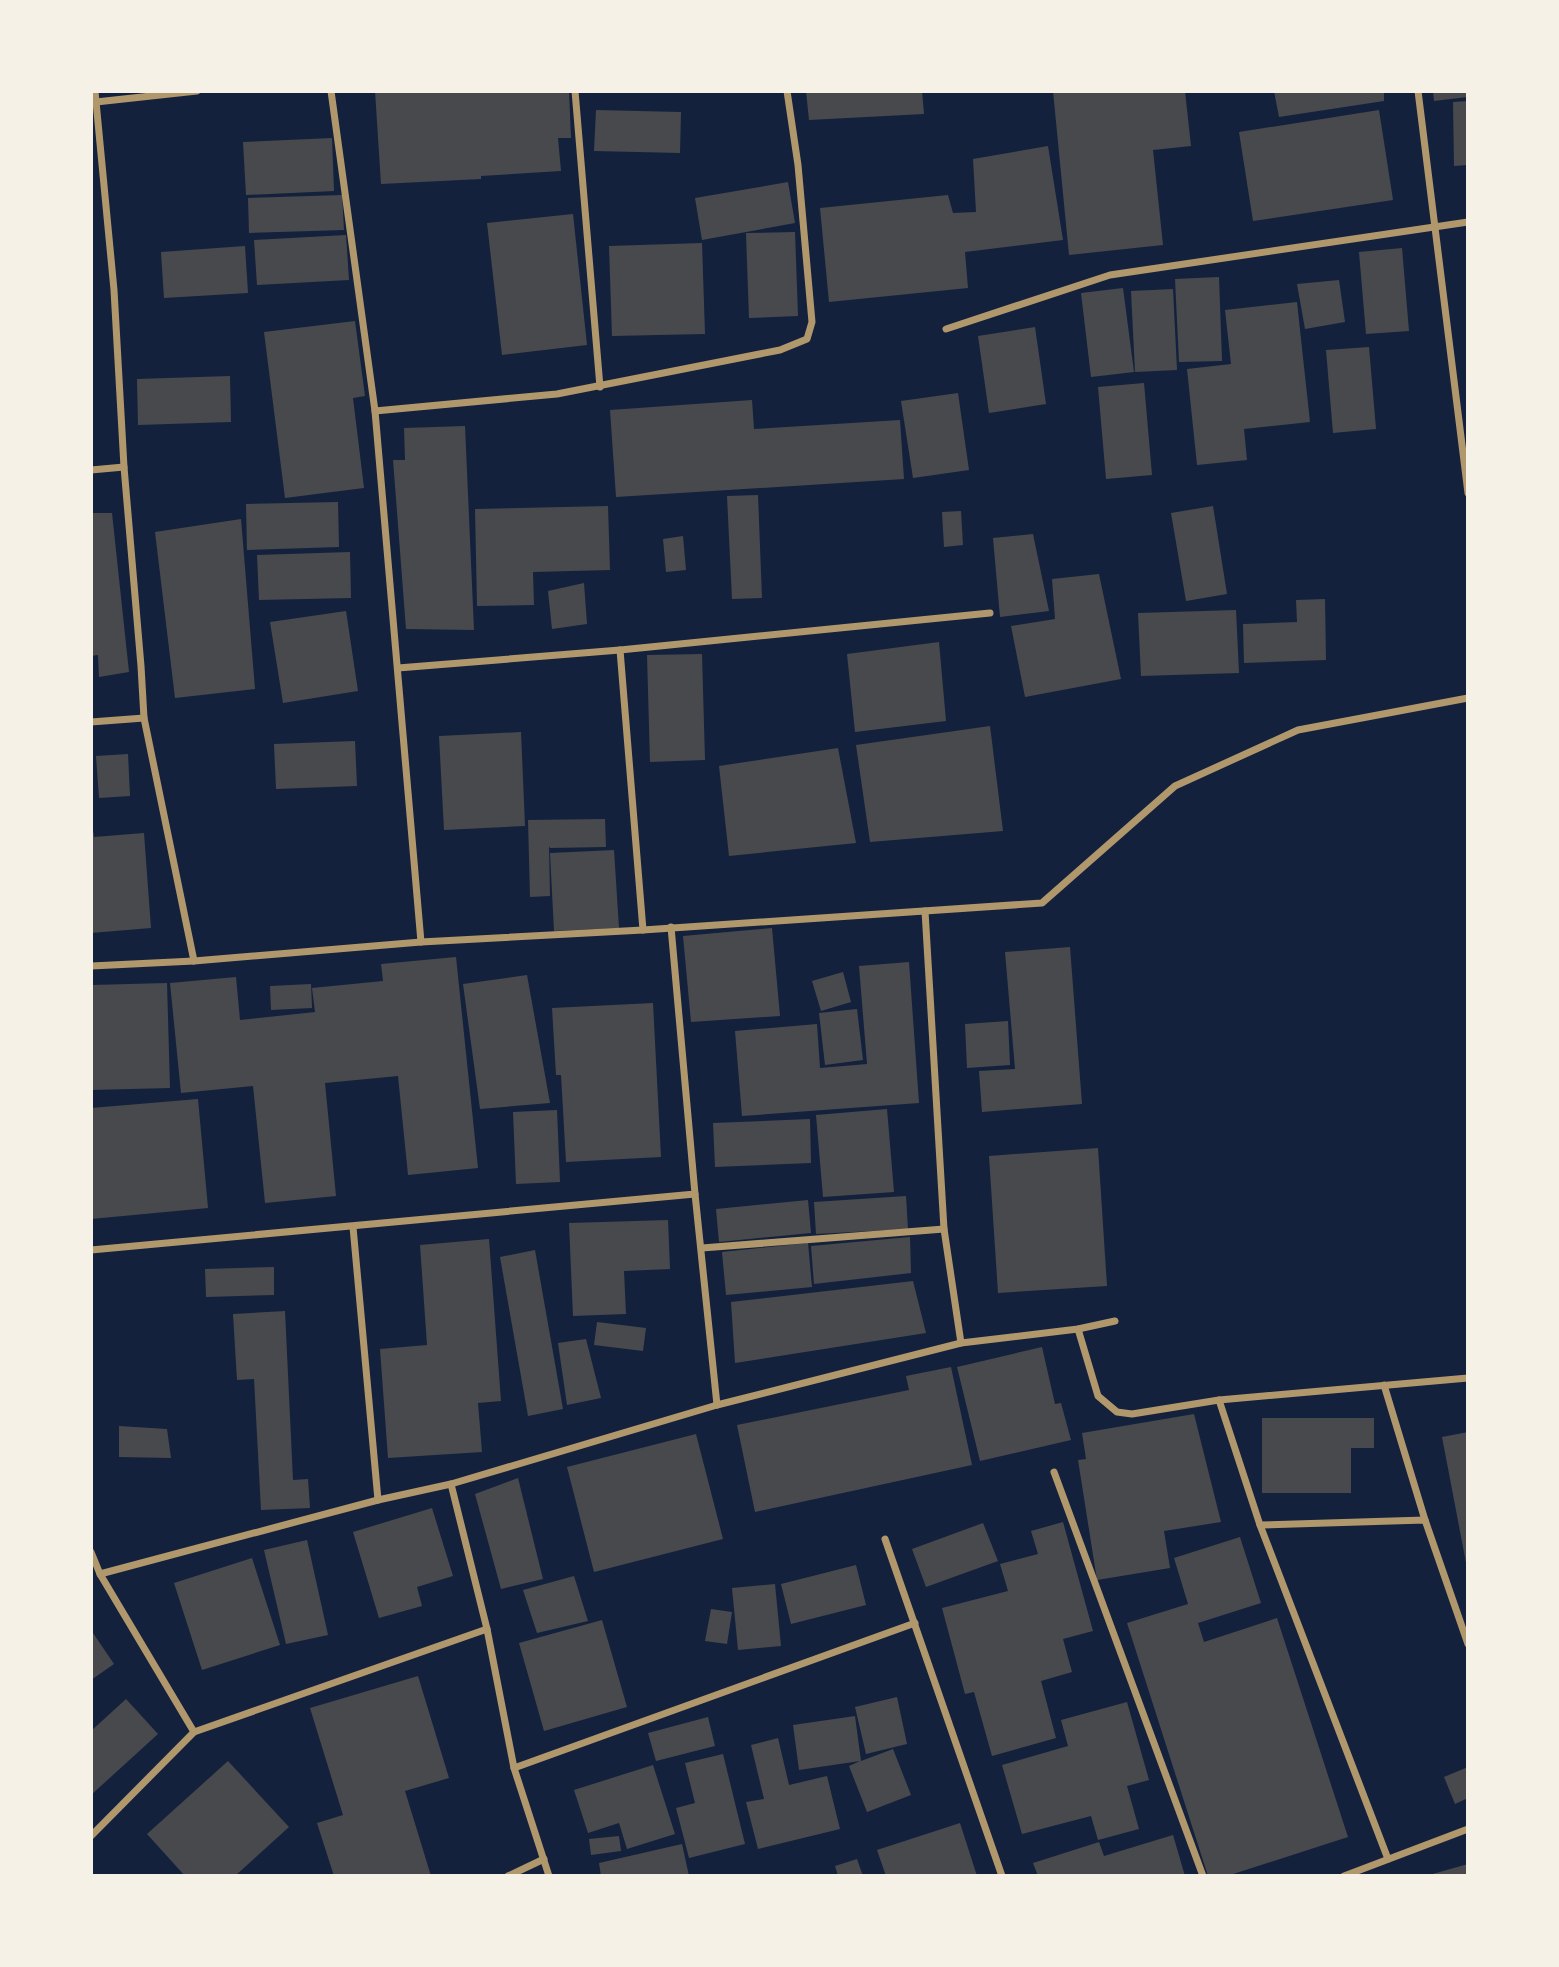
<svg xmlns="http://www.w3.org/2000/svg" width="1559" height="1967" font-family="'PT Serif',serif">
  <rect width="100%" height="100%" fill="#14213d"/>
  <!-- building -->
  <g fill="#48494c">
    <polygon points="375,91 569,91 571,138 558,138 561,171 481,176 481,179 381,184"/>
    <polygon points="806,91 922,91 924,114 809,120"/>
    <polygon points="1053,91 1185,91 1191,146 1153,150 1163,245 1069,255"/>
    <polygon points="1274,91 1384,91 1384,101 1279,117"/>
    <polygon points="1433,91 1468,91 1468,97 1434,101"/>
    <polygon points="1468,101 1468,165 1454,166 1453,102"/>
    <polygon points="596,110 681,112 680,153 594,151"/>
    <polygon points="1379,110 1393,200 1253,221 1239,132"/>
    <polygon points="332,138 334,191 246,195 243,142"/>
    <polygon points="1048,146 1063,240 965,252 968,288 829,302 820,208 948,195 953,213 976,212 973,159"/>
    <polygon points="788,182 795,223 702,240 695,198"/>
    <polygon points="342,195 344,230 249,233 248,198"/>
    <polygon points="573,214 587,345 502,355 487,223"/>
    <polygon points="795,232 798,316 749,318 746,233"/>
    <polygon points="346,235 349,280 257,285 254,240"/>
    <polygon points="702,243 705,334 612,336 609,246"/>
    <polygon points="245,246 248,293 164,298 161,252"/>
    <polygon points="1402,248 1409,331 1366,334 1359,252"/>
    <polygon points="1219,277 1222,361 1179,362 1175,279"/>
    <polygon points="1339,280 1345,322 1305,329 1297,284"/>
    <polygon points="1123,288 1134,372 1091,377 1081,293"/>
    <polygon points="1173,289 1177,370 1135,372 1131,291"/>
    <polygon points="1297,302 1310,422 1244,429 1247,460 1197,465 1187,369 1231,364 1225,310"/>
    <polygon points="355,321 365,396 353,398 364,488 285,498 264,332"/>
    <polygon points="1035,327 1046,404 989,413 978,336"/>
    <polygon points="1369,347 1376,429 1333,433 1326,350"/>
    <polygon points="230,376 231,422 138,425 137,379"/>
    <polygon points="1144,383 1152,475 1106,479 1098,387"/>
    <polygon points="958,393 969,470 913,478 901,401"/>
    <polygon points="752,400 754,429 900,420 904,479 616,497 610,410"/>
    <polygon points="465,426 474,630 406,629 393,460 405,460 404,428"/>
    <polygon points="758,495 762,598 732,599 727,496"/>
    <polygon points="338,502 339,547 247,550 246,504"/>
    <polygon points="608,506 610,570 533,572 534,605 477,606 475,509"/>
    <polygon points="1213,506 1227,594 1186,601 1171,513"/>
    <polygon points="961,511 963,545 944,547 942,512"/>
    <polygon points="91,513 112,513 129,672 99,677 98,655 91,656"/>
    <polygon points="241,519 255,689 175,698 155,532"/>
    <polygon points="1033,534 1049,611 1000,617 993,538"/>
    <polygon points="683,536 686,570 666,572 663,539"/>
    <polygon points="350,552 351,598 259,600 257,555"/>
    <polygon points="1099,574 1121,679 1025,697 1011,626 1055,619 1052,579"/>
    <polygon points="584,583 587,624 552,629 548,591"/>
    <polygon points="1325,599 1326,660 1244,663 1243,624 1297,622 1296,600"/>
    <polygon points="1236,610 1239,673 1141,676 1138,613"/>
    <polygon points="346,611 358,691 283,703 270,622"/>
    <polygon points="939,642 946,721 855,732 847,654"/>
    <polygon points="702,654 705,760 650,762 647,655"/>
    <polygon points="990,726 1003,831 870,842 856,745"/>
    <polygon points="521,732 525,826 444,830 439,736"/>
    <polygon points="355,741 357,786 276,789 274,744"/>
    <polygon points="838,748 856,843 729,856 719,766"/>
    <polygon points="128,754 130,796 99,798 96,756"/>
    <polygon points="605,819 606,847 550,848 549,846 550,896 530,897 528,820"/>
    <polygon points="91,830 93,830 94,837 144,833 151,928 91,933"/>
    <polygon points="614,850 619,928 554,931 550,853"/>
    <polygon points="772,928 780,1016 691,1022 683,936"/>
    <polygon points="1070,947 1082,1104 982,1112 979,1071 1015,1069 1005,952"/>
    <polygon points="456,957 478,1168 408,1175 398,1076 325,1083 336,1196 265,1203 253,1086 181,1093 170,983 236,977 240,1020 315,1012 312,988 383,981 381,964"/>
    <polygon points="909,962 919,1103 742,1116 735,1031 817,1024 820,1068 867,1064 859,966"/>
    <polygon points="843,972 851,1002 821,1011 812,981"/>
    <polygon points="527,975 550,1103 480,1109 463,984"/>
    <polygon points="167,983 170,1088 91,1090 91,985"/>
    <polygon points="311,984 312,1008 271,1010 270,986"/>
    <polygon points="653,1003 661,1157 566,1162 561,1075 556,1075 552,1008"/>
    <polygon points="857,1009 863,1060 825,1065 819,1013"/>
    <polygon points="1008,1021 1010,1065 967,1068 965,1024"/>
    <polygon points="198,1099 208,1208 91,1219 91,1108"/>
    <polygon points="887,1109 894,1192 823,1197 816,1115"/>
    <polygon points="557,1110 560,1182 516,1184 513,1112"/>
    <polygon points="810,1119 811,1163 715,1167 713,1123"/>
    <polygon points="1098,1148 1107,1286 998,1293 989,1156"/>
    <polygon points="906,1196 908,1229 816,1234 814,1202"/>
    <polygon points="808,1200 811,1233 719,1242 716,1209"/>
    <polygon points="668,1220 670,1269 624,1271 626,1314 573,1316 569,1223"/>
    <polygon points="910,1237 911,1273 814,1284 811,1246"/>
    <polygon points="489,1239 501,1401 478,1403 482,1452 388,1458 380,1349 427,1345 420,1245"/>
    <polygon points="808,1243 812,1287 726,1295 722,1252"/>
    <polygon points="535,1250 563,1409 528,1416 500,1257"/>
    <polygon points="274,1267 274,1295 206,1297 205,1269"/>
    <polygon points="913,1281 926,1333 735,1363 731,1302"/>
    <polygon points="285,1311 293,1480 308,1479 310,1508 261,1510 254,1379 237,1380 233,1314"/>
    <polygon points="597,1322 646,1328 643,1351 594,1345"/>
    <polygon points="586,1339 601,1398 567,1405 558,1343"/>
    <polygon points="1042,1347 1055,1404 1061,1403 1071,1440 980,1461 957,1367"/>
    <polygon points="951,1367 972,1465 755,1512 737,1425 909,1390 906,1376"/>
    <polygon points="1194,1414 1221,1522 1164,1531 1170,1568 1097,1580 1078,1460 1086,1459 1082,1433"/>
    <polygon points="1262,1418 1374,1418 1374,1448 1351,1448 1351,1493 1262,1493"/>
    <polygon points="119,1426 167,1429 171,1458 119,1457"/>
    <polygon points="1468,1432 1468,1568 1467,1568 1442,1437"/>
    <polygon points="696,1434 723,1539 594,1572 567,1467"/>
    <polygon points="518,1478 543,1579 501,1589 475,1494"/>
    <polygon points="432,1508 453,1576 417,1587 422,1606 379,1618 353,1532"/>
    <polygon points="1063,1522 1093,1631 1063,1639 1072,1672 1041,1681 1056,1738 992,1756 974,1692 965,1694 942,1608 1008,1591 1000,1564 1038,1554 1031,1531"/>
    <polygon points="983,1523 998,1561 926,1587 912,1549"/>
    <polygon points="1240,1537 1261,1603 1198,1623 1204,1642 1277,1618 1348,1837 1227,1876 1208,1876 1127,1623 1188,1604 1174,1558"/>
    <polygon points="307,1540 328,1635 286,1644 264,1550"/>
    <polygon points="252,1558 280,1645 202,1670 174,1583"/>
    <polygon points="856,1565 866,1605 791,1624 781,1584"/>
    <polygon points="574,1576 588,1621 537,1633 523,1590"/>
    <polygon points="775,1584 781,1646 738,1650 732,1588"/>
    <polygon points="711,1609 732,1612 727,1644 705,1641"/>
    <polygon points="602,1620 627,1707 544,1731 519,1643"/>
    <polygon points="91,1630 114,1664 91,1680"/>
    <polygon points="418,1676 449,1778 405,1791 431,1876 334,1876 317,1823 343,1815 310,1708"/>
    <polygon points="897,1697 907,1744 866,1754 855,1707"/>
    <polygon points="126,1699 158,1734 91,1795 91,1731"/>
    <polygon points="1127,1702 1149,1780 1127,1786 1139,1829 1098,1840 1091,1816 1022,1834 1002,1765 1068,1746 1061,1720"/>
    <polygon points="855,1716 861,1761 893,1749 911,1795 867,1812 849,1766 860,1761 799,1770 793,1725"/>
    <polygon points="708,1717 715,1746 656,1761 648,1733"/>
    <polygon points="778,1738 789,1785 827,1776 840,1829 758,1849 746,1802 764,1799 751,1745"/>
    <polygon points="723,1754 745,1844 689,1858 676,1808 695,1803 685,1763"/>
    <polygon points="228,1761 289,1827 235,1876 185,1876 147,1834"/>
    <polygon points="653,1765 675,1834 627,1849 619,1823 588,1833 574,1790"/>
    <polygon points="1468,1767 1468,1798 1455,1804 1444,1777"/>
    <polygon points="960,1823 977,1876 886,1876 877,1850"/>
    <polygon points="1173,1835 1185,1876 1038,1876 1033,1863 1099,1842 1104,1856"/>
    <polygon points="619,1836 621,1851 591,1855 589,1839"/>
    <polygon points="682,1844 689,1876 601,1876 599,1863"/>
    <polygon points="857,1859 863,1876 838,1876 835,1866"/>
    <polygon points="1468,1864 1468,1876 1429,1876 1429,1875"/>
  </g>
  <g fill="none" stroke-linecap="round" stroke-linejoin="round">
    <!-- minor -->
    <g stroke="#b1986c" stroke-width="7">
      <polyline points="95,91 114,290 124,467 141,666 144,718 194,961 421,942 643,930 1042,903 1175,786 1298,730 1468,698"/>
      <polyline points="331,91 375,411 421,942"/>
      <polyline points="575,91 600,387"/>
      <polyline points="1418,91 1468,493"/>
      <polyline points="96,102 197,91"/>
      <polyline points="946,329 1110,275 1468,222"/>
      <polyline points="375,411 557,394 780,350 807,339 812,322 798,165 787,91"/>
      <polyline points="91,470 124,467"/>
      <polyline points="620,650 643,930"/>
      <polyline points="398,668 620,650 990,613"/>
      <polyline points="91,722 144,718"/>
      <polyline points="925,911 944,1229 961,1343"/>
      <polyline points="91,966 194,961"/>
      <polyline points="695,1194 717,1405"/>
      <polyline points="353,1227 378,1500"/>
      <polyline points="702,1248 944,1229"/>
      <polyline points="91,1250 695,1194 671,927"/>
      <polyline points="1078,1329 1098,1396 1117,1412 1132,1414 1219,1400 1468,1378"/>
      <polyline points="1384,1385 1425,1520"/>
      <polyline points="1219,1400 1260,1525 1425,1520 1468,1644"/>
      <polyline points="1054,1472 1203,1876"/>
      <polyline points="451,1484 487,1629"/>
      <polyline points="1260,1525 1388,1859"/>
      <polyline points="885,1539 1002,1876"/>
      <polyline points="91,1552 100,1574 194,1732 91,1836"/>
      <polyline points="100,1574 378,1500 451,1484 717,1405 961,1343 1078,1329 1115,1321"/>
      <polyline points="194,1732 487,1629 514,1768 549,1876"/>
      <polyline points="514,1768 915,1623"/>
      <polyline points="508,1876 544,1859"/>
      <polyline points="1344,1876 1468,1829"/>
    </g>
  </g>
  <!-- border -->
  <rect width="1559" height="1967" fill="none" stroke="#f6f1e7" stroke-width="186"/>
</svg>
